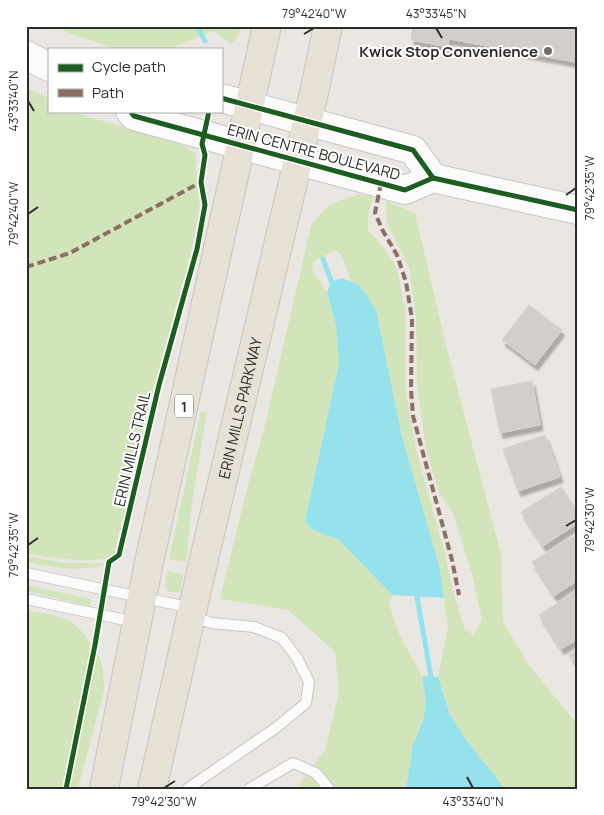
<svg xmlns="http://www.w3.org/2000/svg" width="604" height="815" font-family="Manrope,sans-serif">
  <defs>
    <filter id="shadow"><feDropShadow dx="3" dy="5.5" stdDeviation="1" flood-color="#0004"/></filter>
  </defs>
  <rect width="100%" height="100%" fill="#eae6e2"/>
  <!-- green -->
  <g fill="#d2e5ba">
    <polygon points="54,26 241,26 237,38 231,44 214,31 169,49 116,49 72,34"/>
    <path d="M 26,88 L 49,98 L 49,111 L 67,111 L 177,142 L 196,153 L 196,171 L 200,207 L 191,253 L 155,383 L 114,555 C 95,566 47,557 26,553 Z"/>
    <path d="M 360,194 L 373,197 L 368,214 L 368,230 L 386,250 L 397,269 L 405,308 L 405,386 L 416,450 L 444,550 L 453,590 L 464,628 L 473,635 L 482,620 L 472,574 L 453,514 L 439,492 L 426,449 L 417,385 L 416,317 L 409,268 L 387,223 L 386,201 L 415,213 L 445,341 L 501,554 L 503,621 L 528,664 L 578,725 L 578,789 L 505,789 L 464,737 L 449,712 L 438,677 L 448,627 L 439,565 L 402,438 L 376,310 L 359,285 L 351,282 L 342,256 L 335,250 L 313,262 L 312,269 L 327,293 L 336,325 L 339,363 L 305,521 L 311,529 L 339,540 L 392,595 L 389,603 L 399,634 L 422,676 L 426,702 L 423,720 L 413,745 L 406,789 L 300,789 L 299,785 L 325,750 L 339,692 L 335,652 L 288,610 L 220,599 L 247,489 L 264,429 L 311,226 C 325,205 336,201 360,194 Z"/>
    <polygon points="201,411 207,412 192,503 186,562 169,559"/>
    <path d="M 26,556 L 65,563 L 104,563 L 105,565 C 79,572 52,568 26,562 Z"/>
    <polygon points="167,571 183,574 180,593 168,591 165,585"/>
    <polygon points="26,585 91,599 89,606 26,591"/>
    <path d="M 26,610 C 44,613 65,615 79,628 C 85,634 89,642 93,648 L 63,789 L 26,789 Z"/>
    <polygon points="97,651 103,669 104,690 78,789 69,789 78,739"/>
  </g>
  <!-- water -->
  <g fill="#95e2ec">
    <polygon points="342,278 359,285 376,310 402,437 439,565 444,598 392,595 339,540 311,529 305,521 339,363 336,325 327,293 331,281"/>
    <polygon points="422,676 438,677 449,712 464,737 505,789 406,789 413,745 423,720 426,702"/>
  </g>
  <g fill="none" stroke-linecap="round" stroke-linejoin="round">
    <!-- stream -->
    <g stroke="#95e2ec" stroke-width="5">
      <polyline points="197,26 205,41"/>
      <polyline points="323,259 333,286"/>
      <polyline points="419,591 417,597 431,677 431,683"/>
    </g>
  </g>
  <!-- building -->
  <g fill="#d1cecb" stroke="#d5d2ce" filter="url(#shadow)">
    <polygon points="413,26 578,26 578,60 575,62 449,39 448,47 411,40"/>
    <polygon points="529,305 562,330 535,365 502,340"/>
    <polygon points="532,381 540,425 500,433 491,389"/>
    <polygon points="545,435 560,477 518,491 503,449"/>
    <polygon points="561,487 578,513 578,523 543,546 521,512"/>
    <polygon points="574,536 578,542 578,580 554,596 532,562"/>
    <polygon points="578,590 578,639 561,649 539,615"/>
    <polygon points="578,649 578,667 569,655"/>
  </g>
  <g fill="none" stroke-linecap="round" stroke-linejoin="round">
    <!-- lane casing -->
    <g stroke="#c6c5c5" stroke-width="12">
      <g id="lane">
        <polyline points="26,573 192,608"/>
        <polyline points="26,599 135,622"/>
        <polyline points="187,789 277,727 306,703 309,682 297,658 282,638 254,627 212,623 191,616"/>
        <polyline points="249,789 293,763 316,773 329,789"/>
      </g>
    </g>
    <!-- secondary casing -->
    <g stroke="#c6c5c5" stroke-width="30">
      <g id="secondary">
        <polyline points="26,55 49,67"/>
        <polyline points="221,98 413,150 433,178"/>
        <polyline points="130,111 134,116 405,190 433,178 578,210"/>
      </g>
    </g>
    <!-- primary casing -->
    <g stroke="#c6c4c2" stroke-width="30">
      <g id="primary">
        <polyline points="104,789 149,562 267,26"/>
        <path id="s1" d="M 152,789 L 201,572 L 314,93 L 328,26"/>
      </g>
    </g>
    <!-- lane -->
    <use href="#lane" stroke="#fcfbfb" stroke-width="10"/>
    <!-- secondary -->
    <use href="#secondary" stroke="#fcfbfb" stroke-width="28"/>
    <!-- primary -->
    <use href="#primary" stroke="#e7e0d4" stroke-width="28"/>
    <!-- quiet -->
    <g stroke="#8d6e63" stroke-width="4" stroke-dasharray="8 4" stroke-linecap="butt">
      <polyline points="381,183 375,213 383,231 397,255 406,282 412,319 411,390 413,416 452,560 459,595"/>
      <polyline points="26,267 70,253 201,182"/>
    </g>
    <!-- cycleway casing -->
    <g stroke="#fff" stroke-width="8">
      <g id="cycleway">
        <polyline points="221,98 413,150 433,178"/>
        <polyline points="130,111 134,116 405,190 433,178 578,210"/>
        <polyline points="66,789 95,645 109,562 119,555 159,385 197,249 205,205 201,182 205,155 202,144 209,111"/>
      </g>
    </g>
    <!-- cycleway -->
    <use href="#cycleway" stroke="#1b5e20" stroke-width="5"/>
  </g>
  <!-- ticks -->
  <path fill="none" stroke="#2c2c2c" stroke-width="2" d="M 436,28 L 442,38M 304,34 L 314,28M 28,101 L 34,111M 566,195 L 576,188M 28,214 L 38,207M 566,526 L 576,520M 28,545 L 38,538M 467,777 L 473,788M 164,788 L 175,781"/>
  <!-- markers -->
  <circle fill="#6e6d6c" stroke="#fff" stroke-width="2" cx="548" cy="51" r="5"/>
  <g text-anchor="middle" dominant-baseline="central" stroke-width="4" stroke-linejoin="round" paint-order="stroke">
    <!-- shield labels -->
    <rect fill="#fff" stroke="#6b6b6b" stroke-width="1" x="175" y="394.5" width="18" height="23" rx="4"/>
    <g font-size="14" font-weight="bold" fill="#2c2c2c">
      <text x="184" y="406">1</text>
    </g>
    <!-- poi labels -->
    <g font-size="15" font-weight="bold" fill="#2c2c2c" stroke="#fff" text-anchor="end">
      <text x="538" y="51">Kwick Stop Convenience</text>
    </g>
    <!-- street labels -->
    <g font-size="15" fill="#2c2c2c" stroke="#fff">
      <text transform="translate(314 152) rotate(15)">ERIN CENTRE BOULEVARD</text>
      <text stroke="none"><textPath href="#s1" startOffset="391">ERIN MILLS PARKWAY</textPath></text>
      <text transform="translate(132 449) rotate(-77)">ERIN MILLS TRAIL</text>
    </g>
  </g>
  <!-- border -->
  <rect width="604" height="815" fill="none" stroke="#ffffff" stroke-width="55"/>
  <!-- legend -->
  <rect x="48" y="48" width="175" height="65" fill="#ffffff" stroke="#ababab"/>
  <rect x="58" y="64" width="25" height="8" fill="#1b5e20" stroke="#ababab"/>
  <text x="92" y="72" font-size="15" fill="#2c2c2c">Cycle path</text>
  <rect x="58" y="89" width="25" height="8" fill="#8d6e63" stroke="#ababab"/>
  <text x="92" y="98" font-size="15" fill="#2c2c2c">Path</text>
  <rect x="28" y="28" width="548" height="760" fill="none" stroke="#2c2c2c" stroke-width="2"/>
  <g font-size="12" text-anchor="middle" fill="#2c2c2c">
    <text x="314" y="18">79°42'40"W</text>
    <text x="436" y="18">43°33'45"N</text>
    <text transform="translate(14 101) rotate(-90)" y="4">43°33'40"N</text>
    <text transform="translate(590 188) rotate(-90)" y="4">79°42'35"W</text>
    <text transform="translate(14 214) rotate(-90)" y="4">79°42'40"W</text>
    <text transform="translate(590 520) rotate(-90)" y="4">79°42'30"W</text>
    <text transform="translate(14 545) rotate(-90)" y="4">79°42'35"W</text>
    <text x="164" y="806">79°42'30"W</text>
    <text x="473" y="806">43°33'40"N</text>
  </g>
</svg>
